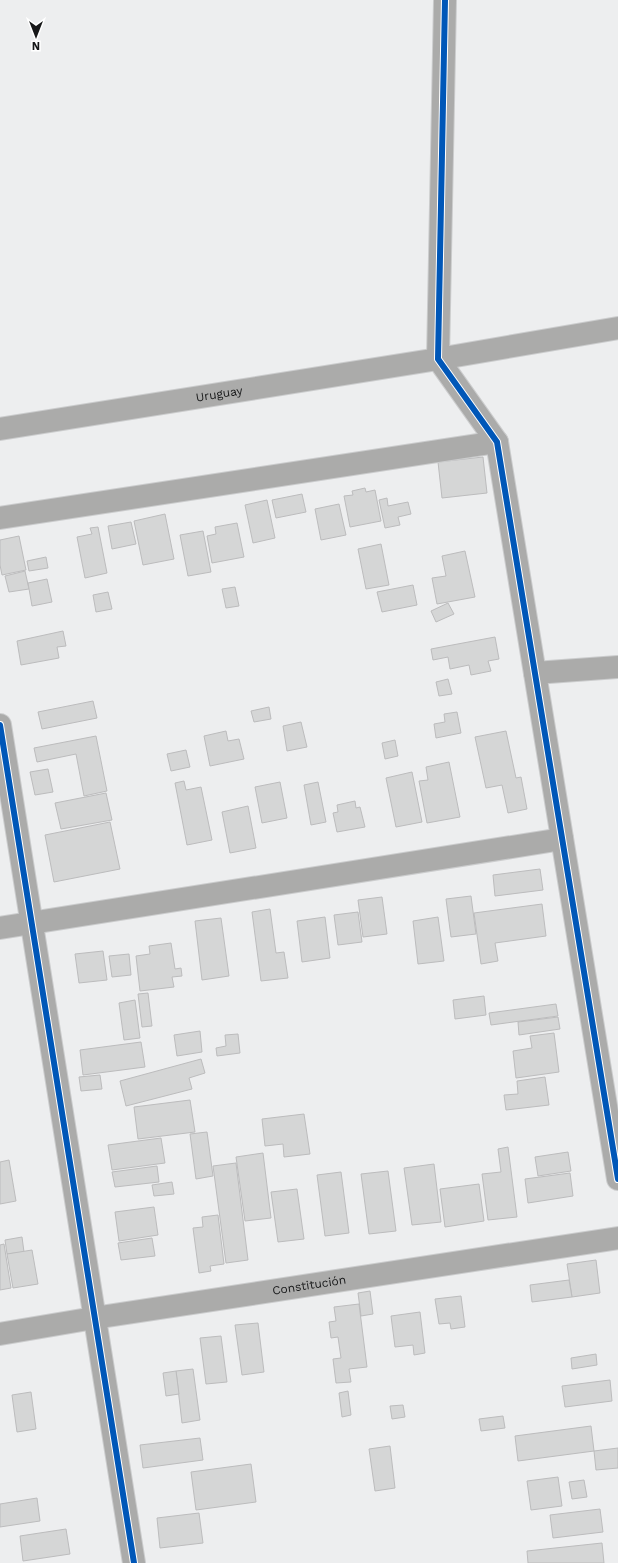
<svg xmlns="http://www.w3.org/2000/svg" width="618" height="1563" font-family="'Work Sans',sans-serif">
  <rect width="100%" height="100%" fill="#edeeef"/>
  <!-- building -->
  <g fill="#d5d6d6" stroke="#bcbcbd">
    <polygon points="483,457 487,493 442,498 438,462"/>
    <polygon points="365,488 366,492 375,490 381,521 350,527 344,496 353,495 352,491"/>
    <polygon points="302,494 306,512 276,518 272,500"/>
    <polygon points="387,498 388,506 408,502 411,514 398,517 400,525 385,528 379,500"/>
    <polygon points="267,500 275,538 253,543 245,505"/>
    <polygon points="339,504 346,535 321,540 315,509"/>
    <polygon points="165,514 174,559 143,565 134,521"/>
    <polygon points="131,522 136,544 112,549 108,526"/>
    <polygon points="237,523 244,557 212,563 207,536 216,534 215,527"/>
    <polygon points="98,527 107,573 85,578 77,537 92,534 90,528"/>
    <polygon points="203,531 211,572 188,576 180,535"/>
    <polygon points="19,536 26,570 2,575 0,565 0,540"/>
    <polygon points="381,544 389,585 366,589 358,549"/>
    <polygon points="465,551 475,597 437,604 432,578 446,576 442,556"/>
    <polygon points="46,557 48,568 29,571 27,561"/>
    <polygon points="25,571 29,589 9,592 5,576"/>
    <polygon points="47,579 52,602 32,606 28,583"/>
    <polygon points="413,585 417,605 382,612 377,592"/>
    <polygon points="235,587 239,606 226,608 222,589"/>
    <polygon points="108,592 112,609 96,612 93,595"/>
    <polygon points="448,603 454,614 436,622 431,611"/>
    <polygon points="63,631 66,646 57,647 59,658 21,665 17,641"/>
    <polygon points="495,637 499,659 488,661 491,671 471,675 469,665 450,669 448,657 433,660 431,649"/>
    <polygon points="448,679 452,694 439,696 436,682"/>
    <polygon points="93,701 97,718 42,729 38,712"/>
    <polygon points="269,707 271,719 254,722 251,711"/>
    <polygon points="457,712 461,733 436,738 434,724 445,722 444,714"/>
    <polygon points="301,722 307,747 287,751 283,726"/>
    <polygon points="226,731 228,741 239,739 244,759 210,766 204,736"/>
    <polygon points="506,731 516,778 521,777 527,809 508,813 502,785 486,788 475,737"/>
    <polygon points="96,736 107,791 84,796 76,754 37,762 34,748"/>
    <polygon points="395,740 398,756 385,759 382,743"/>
    <polygon points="186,750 190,767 171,771 167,754"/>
    <polygon points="449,762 460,817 427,823 419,781 428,780 426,767"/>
    <polygon points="48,769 53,792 35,795 30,772"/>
    <polygon points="412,772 422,822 396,827 386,778"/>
    <polygon points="184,781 186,790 201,787 212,840 187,845 175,783"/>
    <polygon points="280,782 287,818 262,823 255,787"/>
    <polygon points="318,782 326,822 311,825 304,785"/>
    <polygon points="106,793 112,820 61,829 55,803"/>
    <polygon points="355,801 356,808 360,807 365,827 337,832 333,813 338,812 337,805"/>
    <polygon points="248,806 256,848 230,853 222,812"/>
    <polygon points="110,822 120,869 54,882 45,835"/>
    <polygon points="540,869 543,890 495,896 493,875"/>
    <polygon points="471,896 476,934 451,937 446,899"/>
    <polygon points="382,897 387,934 363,937 358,900"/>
    <polygon points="542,904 546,936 495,943 498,961 481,964 474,913"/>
    <polygon points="270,909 276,953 284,952 288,978 261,981 252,912"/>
    <polygon points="358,912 362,942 338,945 334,915"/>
    <polygon points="325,917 330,958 302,962 297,921"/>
    <polygon points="438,917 444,961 418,964 413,921"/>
    <polygon points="221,918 229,976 202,980 195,921"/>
    <polygon points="171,943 175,969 181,968 182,976 172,977 174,987 140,991 136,956 150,954 149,946"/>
    <polygon points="103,951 107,980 79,983 75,954"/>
    <polygon points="129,954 131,975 112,977 109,956"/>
    <polygon points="148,993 152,1026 142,1027 138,994"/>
    <polygon points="484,996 486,1015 455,1019 453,1000"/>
    <polygon points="135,1000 140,1038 124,1040 119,1003"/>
    <polygon points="556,1004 558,1016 491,1025 489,1013"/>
    <polygon points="558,1017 560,1029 519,1035 518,1022"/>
    <polygon points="200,1031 202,1052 177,1056 174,1035"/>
    <polygon points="554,1033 559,1072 516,1078 513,1051 532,1048 530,1036"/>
    <polygon points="238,1034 240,1053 217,1056 216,1048 226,1046 225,1035"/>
    <polygon points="141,1042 145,1067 83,1075 80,1050"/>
    <polygon points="201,1059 205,1073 189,1078 192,1089 126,1106 120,1081"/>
    <polygon points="100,1075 102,1089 81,1091 79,1077"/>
    <polygon points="545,1077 549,1105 506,1110 504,1095 518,1094 517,1081"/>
    <polygon points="190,1100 195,1132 138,1139 134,1107"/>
    <polygon points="304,1114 310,1154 284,1157 283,1144 265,1146 262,1119"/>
    <polygon points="207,1132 213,1176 196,1179 190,1134"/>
    <polygon points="161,1138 165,1163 112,1170 108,1145"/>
    <polygon points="508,1147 517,1217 488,1220 482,1174 501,1172 498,1149"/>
    <polygon points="568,1152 571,1171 538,1176 535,1157"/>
    <polygon points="263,1153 271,1218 245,1221 236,1157"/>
    <polygon points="9,1160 16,1201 0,1204 0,1162"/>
    <polygon points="236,1163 248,1260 226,1263 213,1166"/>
    <polygon points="434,1164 441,1222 412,1225 404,1168"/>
    <polygon points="157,1166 159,1182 115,1187 112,1172"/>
    <polygon points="388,1171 396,1231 369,1234 361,1174"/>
    <polygon points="341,1172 349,1233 325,1236 317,1175"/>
    <polygon points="570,1173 573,1196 528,1203 525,1179"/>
    <polygon points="172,1182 174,1194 154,1196 152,1185"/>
    <polygon points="479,1184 484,1221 445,1227 440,1189"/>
    <polygon points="297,1189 304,1239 278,1242 271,1192"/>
    <polygon points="154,1207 158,1235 119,1241 115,1212"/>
    <polygon points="218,1215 224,1264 210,1266 211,1271 199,1273 193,1228 203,1227 202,1217"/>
    <polygon points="22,1237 24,1252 7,1254 5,1240"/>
    <polygon points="152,1238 155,1256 121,1260 118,1243"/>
    <polygon points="4,1244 11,1288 0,1290 0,1245"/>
    <polygon points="32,1250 38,1284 13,1288 7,1254"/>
    <polygon points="596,1260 600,1293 572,1297 567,1264"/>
    <polygon points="569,1280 572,1297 532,1302 530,1285"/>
    <polygon points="370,1291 373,1314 361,1316 358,1293"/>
    <polygon points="461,1296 465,1327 451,1329 450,1323 439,1324 435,1299"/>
    <polygon points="359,1304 367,1367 349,1369 351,1382 336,1383 333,1359 341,1358 338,1337 331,1338 329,1322 336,1321 334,1307"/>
    <polygon points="420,1312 425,1353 414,1355 413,1345 395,1347 391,1316"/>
    <polygon points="258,1323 264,1372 242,1375 235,1325"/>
    <polygon points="221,1336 227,1382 206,1384 200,1338"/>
    <polygon points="596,1354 597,1365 572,1369 571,1358"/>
    <polygon points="193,1369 200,1420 182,1423 176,1371"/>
    <polygon points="176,1371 179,1394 166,1396 163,1373"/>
    <polygon points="610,1380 612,1401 565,1407 562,1386"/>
    <polygon points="348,1391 351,1415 342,1417 339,1393"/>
    <polygon points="31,1392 36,1429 17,1432 12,1395"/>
    <polygon points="403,1405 405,1417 392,1419 390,1406"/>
    <polygon points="503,1416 505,1428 481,1431 479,1419"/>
    <polygon points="591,1426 594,1451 518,1461 515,1436"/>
    <polygon points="200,1438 203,1460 143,1468 140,1445"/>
    <polygon points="390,1446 395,1488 375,1491 369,1449"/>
    <polygon points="618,1448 618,1468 596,1470 594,1451"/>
    <polygon points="251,1464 256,1502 196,1510 191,1472"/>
    <polygon points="558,1477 562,1506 531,1510 527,1481"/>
    <polygon points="584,1480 587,1497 572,1499 569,1482"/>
    <polygon points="37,1498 40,1521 0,1527 0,1504"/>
    <polygon points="600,1509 603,1532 553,1538 550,1515"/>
    <polygon points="199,1513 203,1543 160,1548 157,1518"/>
    <polygon points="66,1529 70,1554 23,1561 20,1536"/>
    <polygon points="602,1543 604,1563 528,1563 527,1551"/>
  </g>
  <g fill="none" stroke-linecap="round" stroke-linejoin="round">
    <!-- minor casing -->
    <g stroke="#cbcccd" stroke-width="24">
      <g id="minor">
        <polyline points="445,0 438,359 497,442 618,1179"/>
        <path id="s1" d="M 0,429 L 438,359 L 618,328"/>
        <polyline points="0,518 497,442"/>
        <polyline points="535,673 618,667"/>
        <polyline points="0,725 134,1563"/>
        <polyline points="0,928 562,839"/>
        <path id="s2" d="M 0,1334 L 94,1318 L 618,1238"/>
      </g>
    </g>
    <!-- minor -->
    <use href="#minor" stroke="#ababaa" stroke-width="22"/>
    <!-- cycleway casing -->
    <g stroke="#fff" stroke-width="8">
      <g id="cycleway">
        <polyline points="445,0 438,359 497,442 618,1179"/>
        <polyline points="0,725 134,1563"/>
      </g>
    </g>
    <!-- cycleway -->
    <use href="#cycleway" stroke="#0057b8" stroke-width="6"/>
  </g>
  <g text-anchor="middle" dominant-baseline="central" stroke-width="3" stroke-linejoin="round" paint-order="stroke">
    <!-- street labels -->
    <g font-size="12" fill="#171819" stroke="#fff">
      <text stroke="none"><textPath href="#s1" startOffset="222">Uruguay</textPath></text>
      <text stroke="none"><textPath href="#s2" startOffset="313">Constitución</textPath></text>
    </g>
  </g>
  <!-- north arrow -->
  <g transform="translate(36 36) rotate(180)" stroke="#ffffff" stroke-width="3" paint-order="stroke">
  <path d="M0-3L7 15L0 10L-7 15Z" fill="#171819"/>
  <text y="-6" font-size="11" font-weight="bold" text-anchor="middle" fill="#171819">N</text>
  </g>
</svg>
